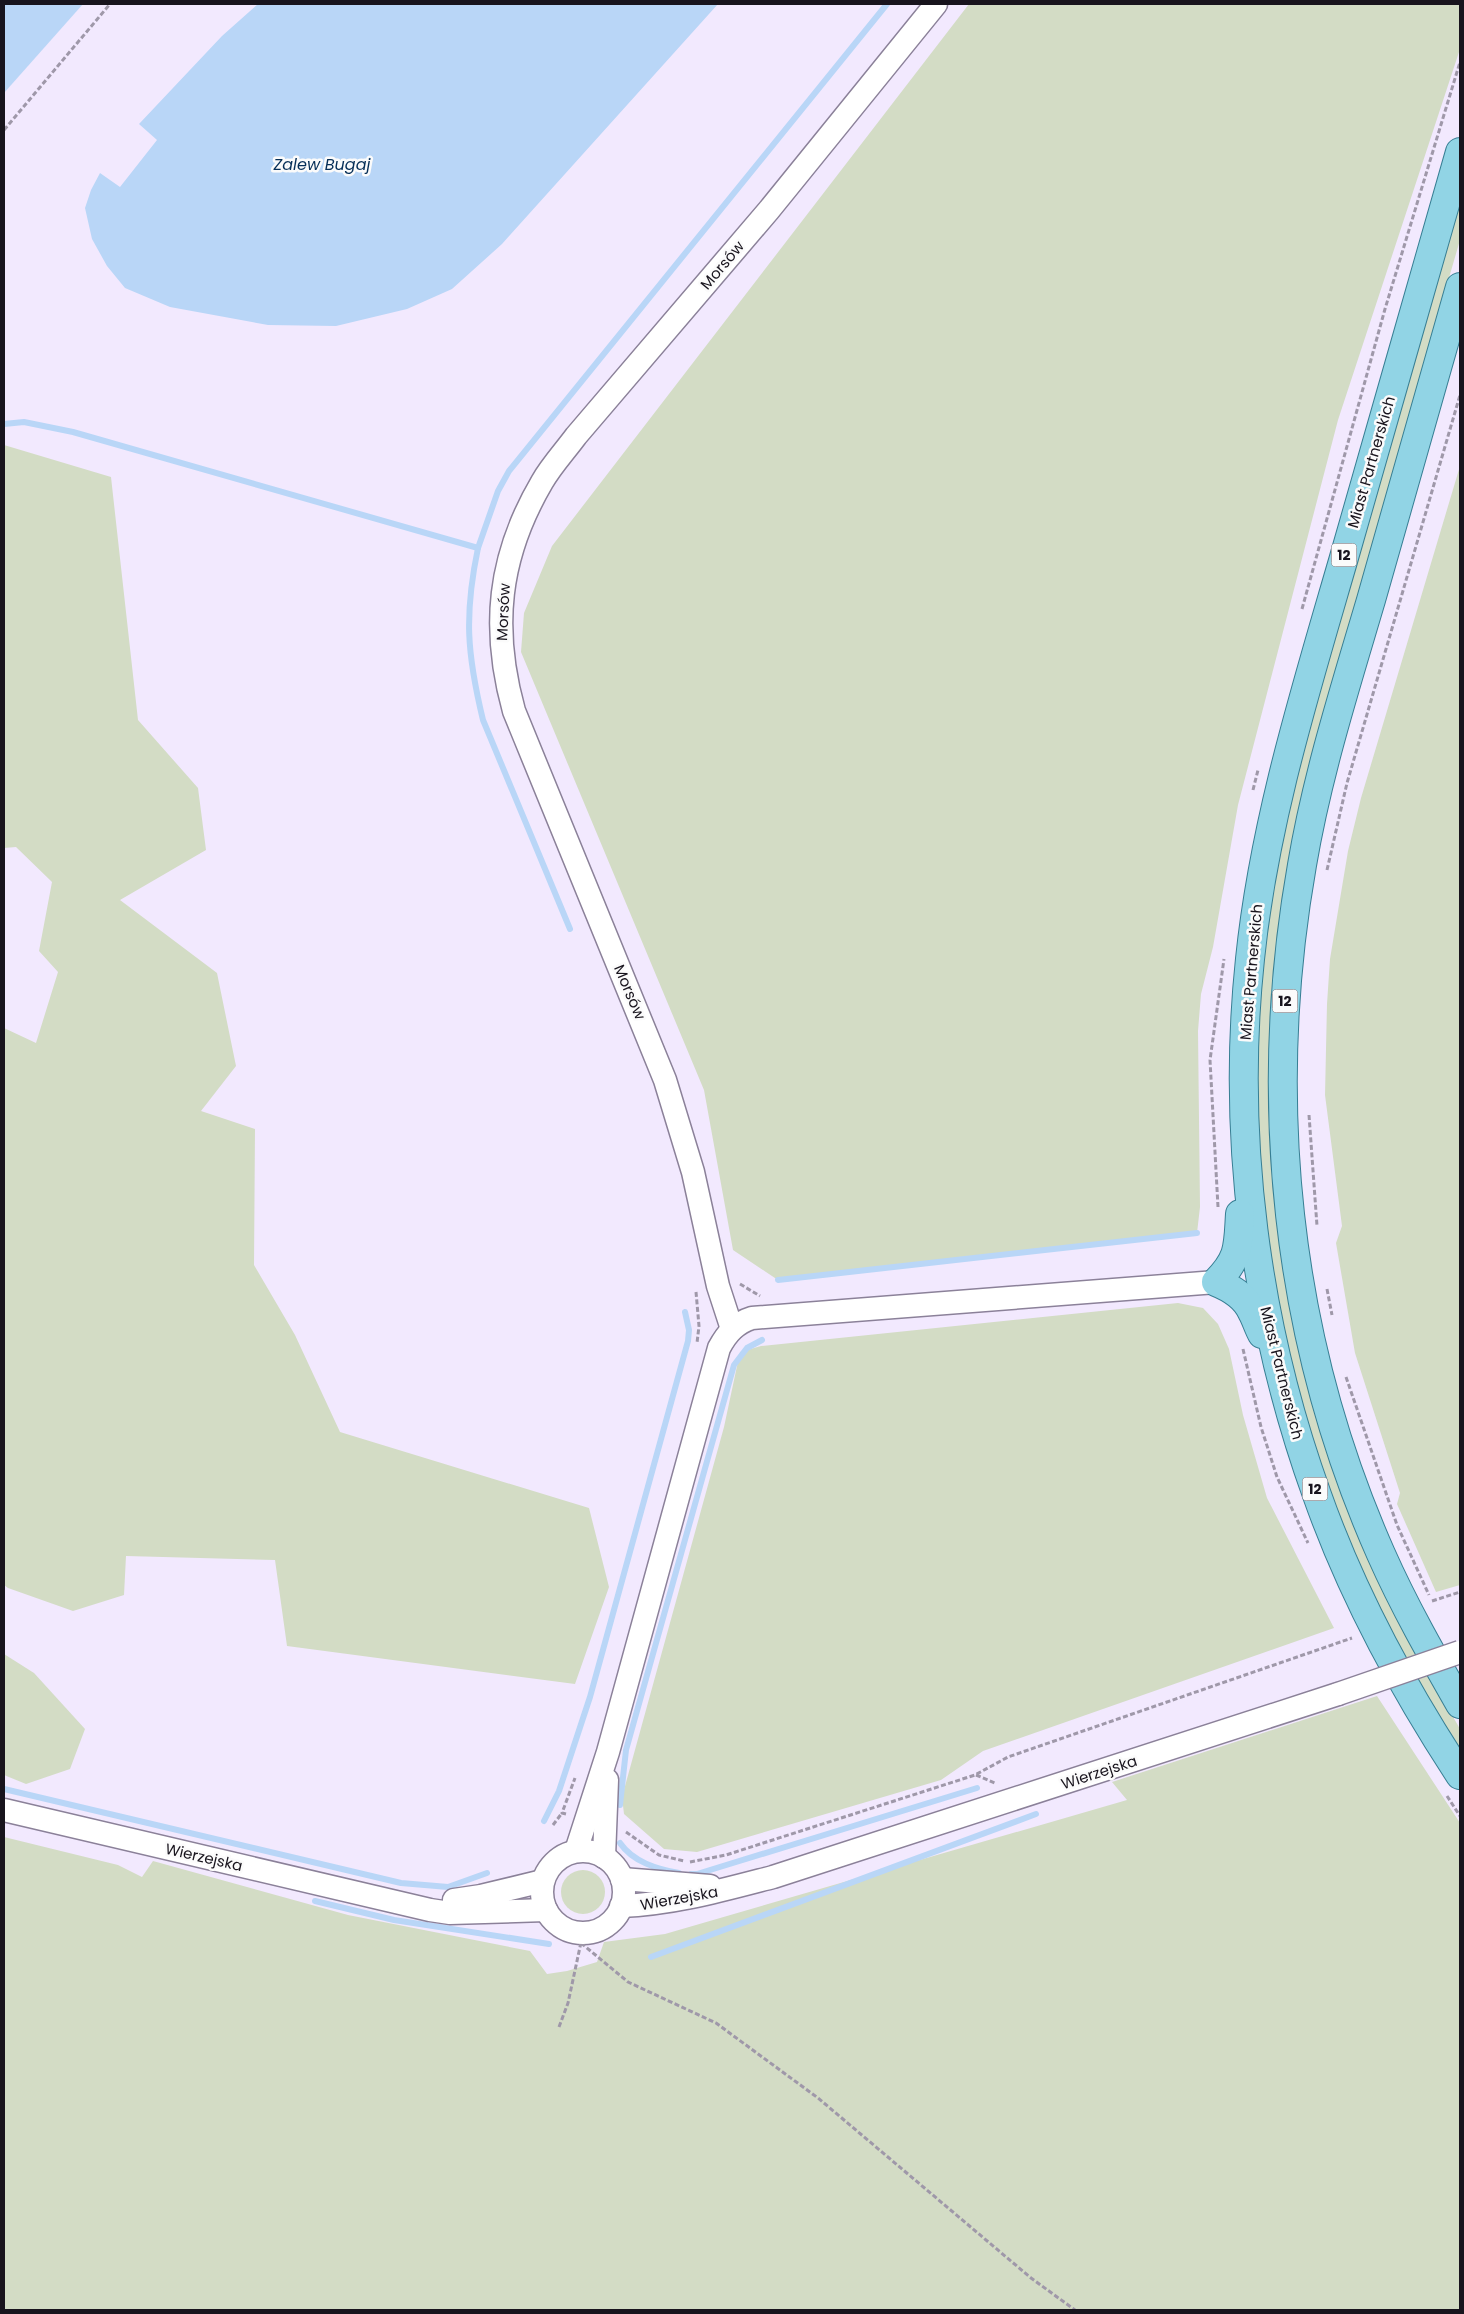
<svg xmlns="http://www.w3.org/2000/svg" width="1464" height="2314" font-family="Poppins,sans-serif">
  <rect width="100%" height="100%" fill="#f2e9fe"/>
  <!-- green -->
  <g fill="#d3dcc5">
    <polygon points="969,4 1459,4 1459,52 1338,420 1238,805 1213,947 1201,994 1198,1031 1200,1207 1197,1233 778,1280 733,1250 704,1090 521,652 524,613 552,546"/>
    <path d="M 1460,196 L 1460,240 L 1387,491 L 1297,814 L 1278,931 L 1272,985 L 1268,1064 L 1269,1119 L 1279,1234 L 1401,1625 L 1460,1729 L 1460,1752 C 1432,1706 1403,1659 1379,1610 C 1330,1508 1292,1397 1272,1286 C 1268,1260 1267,1232 1264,1205 C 1256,1118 1254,1032 1264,945 C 1278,823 1314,705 1348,588 C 1385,457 1423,327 1460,196 Z"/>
    <polygon points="4,445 111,477 138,720 198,788 206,850 120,900 217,973 236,1066 201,1111 255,1129 254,1265 295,1335 340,1432 589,1508 609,1587 575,1684 287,1646 275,1560 126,1556 124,1595 73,1611 8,1588 4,1585 4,1028 36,1043 58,972 39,951 52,882 16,847 4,848"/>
    <polygon points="1460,466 1460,1585 1436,1592 1397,1504 1400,1493 1355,1353 1336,1243 1342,1226 1325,1095 1327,1004 1330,959 1348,851 1361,798"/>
    <polygon points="1178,1303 1203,1308 1218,1324 1229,1349 1243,1415 1267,1498 1334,1628 983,1751 941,1780 697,1852 664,1849 624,1814 622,1797 724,1427 740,1352 761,1346"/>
    <polygon points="4,1654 34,1673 85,1729 70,1769 26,1784 4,1775"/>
    <polygon points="1377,1696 1460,1823 1460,2310 4,2310 4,1837 118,1865 142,1877 153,1861 348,1915 530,1951 547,1974 567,1971 597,1962 604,1942 665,1934 1127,1800 1112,1782"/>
    <circle cx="583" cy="1892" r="22"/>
  </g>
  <!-- water -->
  <g fill="#b9d6f7">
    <polygon points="4,4 83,4 4,93"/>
    <polygon points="258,4 718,4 502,244 452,289 407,309 336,326 268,325 170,307 125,288 107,266 92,239 85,208 91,190 100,173 120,187 157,140 139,124 222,36"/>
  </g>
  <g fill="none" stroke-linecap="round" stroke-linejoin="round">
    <!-- stream -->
    <g stroke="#b9d6f7" stroke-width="6">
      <polyline points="4,424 24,422 73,432 478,548 498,491 509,471 887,4"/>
      <path d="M 478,548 C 464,615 467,654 483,720 L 570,929"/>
      <polyline points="778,1280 1197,1233"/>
      <polyline points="4,1789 401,1883 448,1887 487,1873"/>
      <polyline points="620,1805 626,1750 734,1365 747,1348 762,1340"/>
      <polyline points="544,1821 559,1791 590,1697 688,1341 689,1330 685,1312"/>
      <path d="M 620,1843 C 633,1862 657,1869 679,1873"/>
      <polyline points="691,1874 697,1874 977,1788"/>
      <polyline points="315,1901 394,1920 549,1944"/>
      <polyline points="651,1957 1036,1814"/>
    </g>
    <!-- minor casing -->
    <g stroke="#8b8199" stroke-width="25">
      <g id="minor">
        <path d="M 732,1329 L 718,1286 L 693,1172 L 665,1080 L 514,711 C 491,628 498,557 542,482 C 551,466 565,451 576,436 L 769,210 L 936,4"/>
        <polyline points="4,1810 430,1910 450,1913 546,1910"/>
        <path d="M 576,1851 L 608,1752 L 719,1348 C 727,1333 736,1323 752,1318 L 1216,1282"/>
        <circle cx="583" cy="1892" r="41"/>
        <polyline points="604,1857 607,1780"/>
        <polyline points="622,1879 710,1886"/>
        <polyline points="454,1900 481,1896 543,1881"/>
        <path d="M 621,1906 C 674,1904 723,1890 773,1877 L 1338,1694"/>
      </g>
    </g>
    <!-- major casing -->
    <g stroke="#377e93" stroke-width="30">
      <g id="major">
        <path d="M 1460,152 C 1421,288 1382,425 1343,561 C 1305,692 1264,823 1250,959 C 1231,1138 1256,1326 1317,1495 C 1352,1594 1403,1688 1460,1775"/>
        <path d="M 1460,287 C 1430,391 1401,496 1371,600 C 1345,688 1317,776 1302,865 C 1261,1097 1285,1338 1381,1554 C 1404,1606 1432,1655 1460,1704"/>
        <path d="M 1240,1214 C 1238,1246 1240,1258 1216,1282 C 1231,1288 1245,1296 1252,1312 C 1256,1319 1258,1327 1262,1334"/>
      </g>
    </g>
    <!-- path -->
    <g stroke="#9f98a9" stroke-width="3" stroke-dasharray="5 2.5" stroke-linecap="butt">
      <polyline points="4,130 110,4"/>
      <polyline points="1302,609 1385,309 1460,62"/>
      <polyline points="1253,790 1258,770"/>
      <polyline points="1327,870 1347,783 1460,395"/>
      <polyline points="1309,1115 1317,1226"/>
      <polyline points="1218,1207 1210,1060 1224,959"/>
      <polyline points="740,1284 760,1296"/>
      <polyline points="1327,1289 1332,1315"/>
      <polyline points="696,1292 699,1326 697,1343"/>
      <polyline points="1243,1349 1261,1427 1277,1477 1308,1543"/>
      <polyline points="1346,1377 1397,1525 1429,1595"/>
      <polyline points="1432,1601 1460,1592"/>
      <polyline points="976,1775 995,1783"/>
      <polyline points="1447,1796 1460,1816"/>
      <polyline points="566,1814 562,1813 575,1778"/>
      <polyline points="553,1825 562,1813"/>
      <polyline points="626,1832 659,1855 684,1861"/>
      <polyline points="690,1862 726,1855 975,1775 1008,1757 1352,1638"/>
      <polyline points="581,1943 628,1982 716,2023 818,2098 1031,2278 1075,2310"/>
      <polyline points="559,2027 568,2003 583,1933"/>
    </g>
    <!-- minor -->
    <use href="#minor" stroke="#fff" stroke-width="22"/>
    <!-- major -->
    <use href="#major" stroke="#91d4e5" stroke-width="28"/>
    <!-- minor-bridge casing -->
    <g stroke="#8b8199" stroke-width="25" stroke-linecap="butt">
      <polyline id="minor-bridge" points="1338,1694 1460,1652"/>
    </g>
    <!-- minor-bridge -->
    <use href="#minor-bridge" stroke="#fff" stroke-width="22"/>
  </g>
  <g text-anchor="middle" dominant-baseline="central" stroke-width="5" stroke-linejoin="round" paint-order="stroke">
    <!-- shield labels -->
    <g fill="#fbfbfb" stroke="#5c5960" stroke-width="1">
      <rect x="1331.5" y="543.5" width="25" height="23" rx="4"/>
      <rect x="1272.5" y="989.5" width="25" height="23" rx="4"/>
      <rect x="1302.5" y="1477.5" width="25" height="23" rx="4"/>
    </g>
    <g font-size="14" font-weight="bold" fill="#18141d">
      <text x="1344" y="555">12</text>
      <text x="1285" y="1001">12</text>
      <text x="1315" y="1489">12</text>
    </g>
    <!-- street labels -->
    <g font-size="15" fill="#18141d" stroke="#fbfbfb">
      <text transform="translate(722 265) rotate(-50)">Morsów</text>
      <text transform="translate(1371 462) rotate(-74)">Miast Partnerskich</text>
      <text transform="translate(503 612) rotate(-87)">Morsów</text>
      <text transform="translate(1251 972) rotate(-85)">Miast Partnerskich</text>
      <text transform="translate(630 992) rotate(67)">Morsów</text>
      <text transform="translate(1282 1373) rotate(76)">Miast Partnerskich</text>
      <text transform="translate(1099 1772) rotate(-18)">Wierzejska</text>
      <text transform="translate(204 1857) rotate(13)">Wierzejska</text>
      <text transform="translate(679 1898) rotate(-10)">Wierzejska</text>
    </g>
    <!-- water labels -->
    <g font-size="16" font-style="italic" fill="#062f58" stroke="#fbfbfb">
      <text x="322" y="164">Zalew Bugaj</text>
    </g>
  </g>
  <!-- border -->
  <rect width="1464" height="2314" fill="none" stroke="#18141d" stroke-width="10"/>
</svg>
